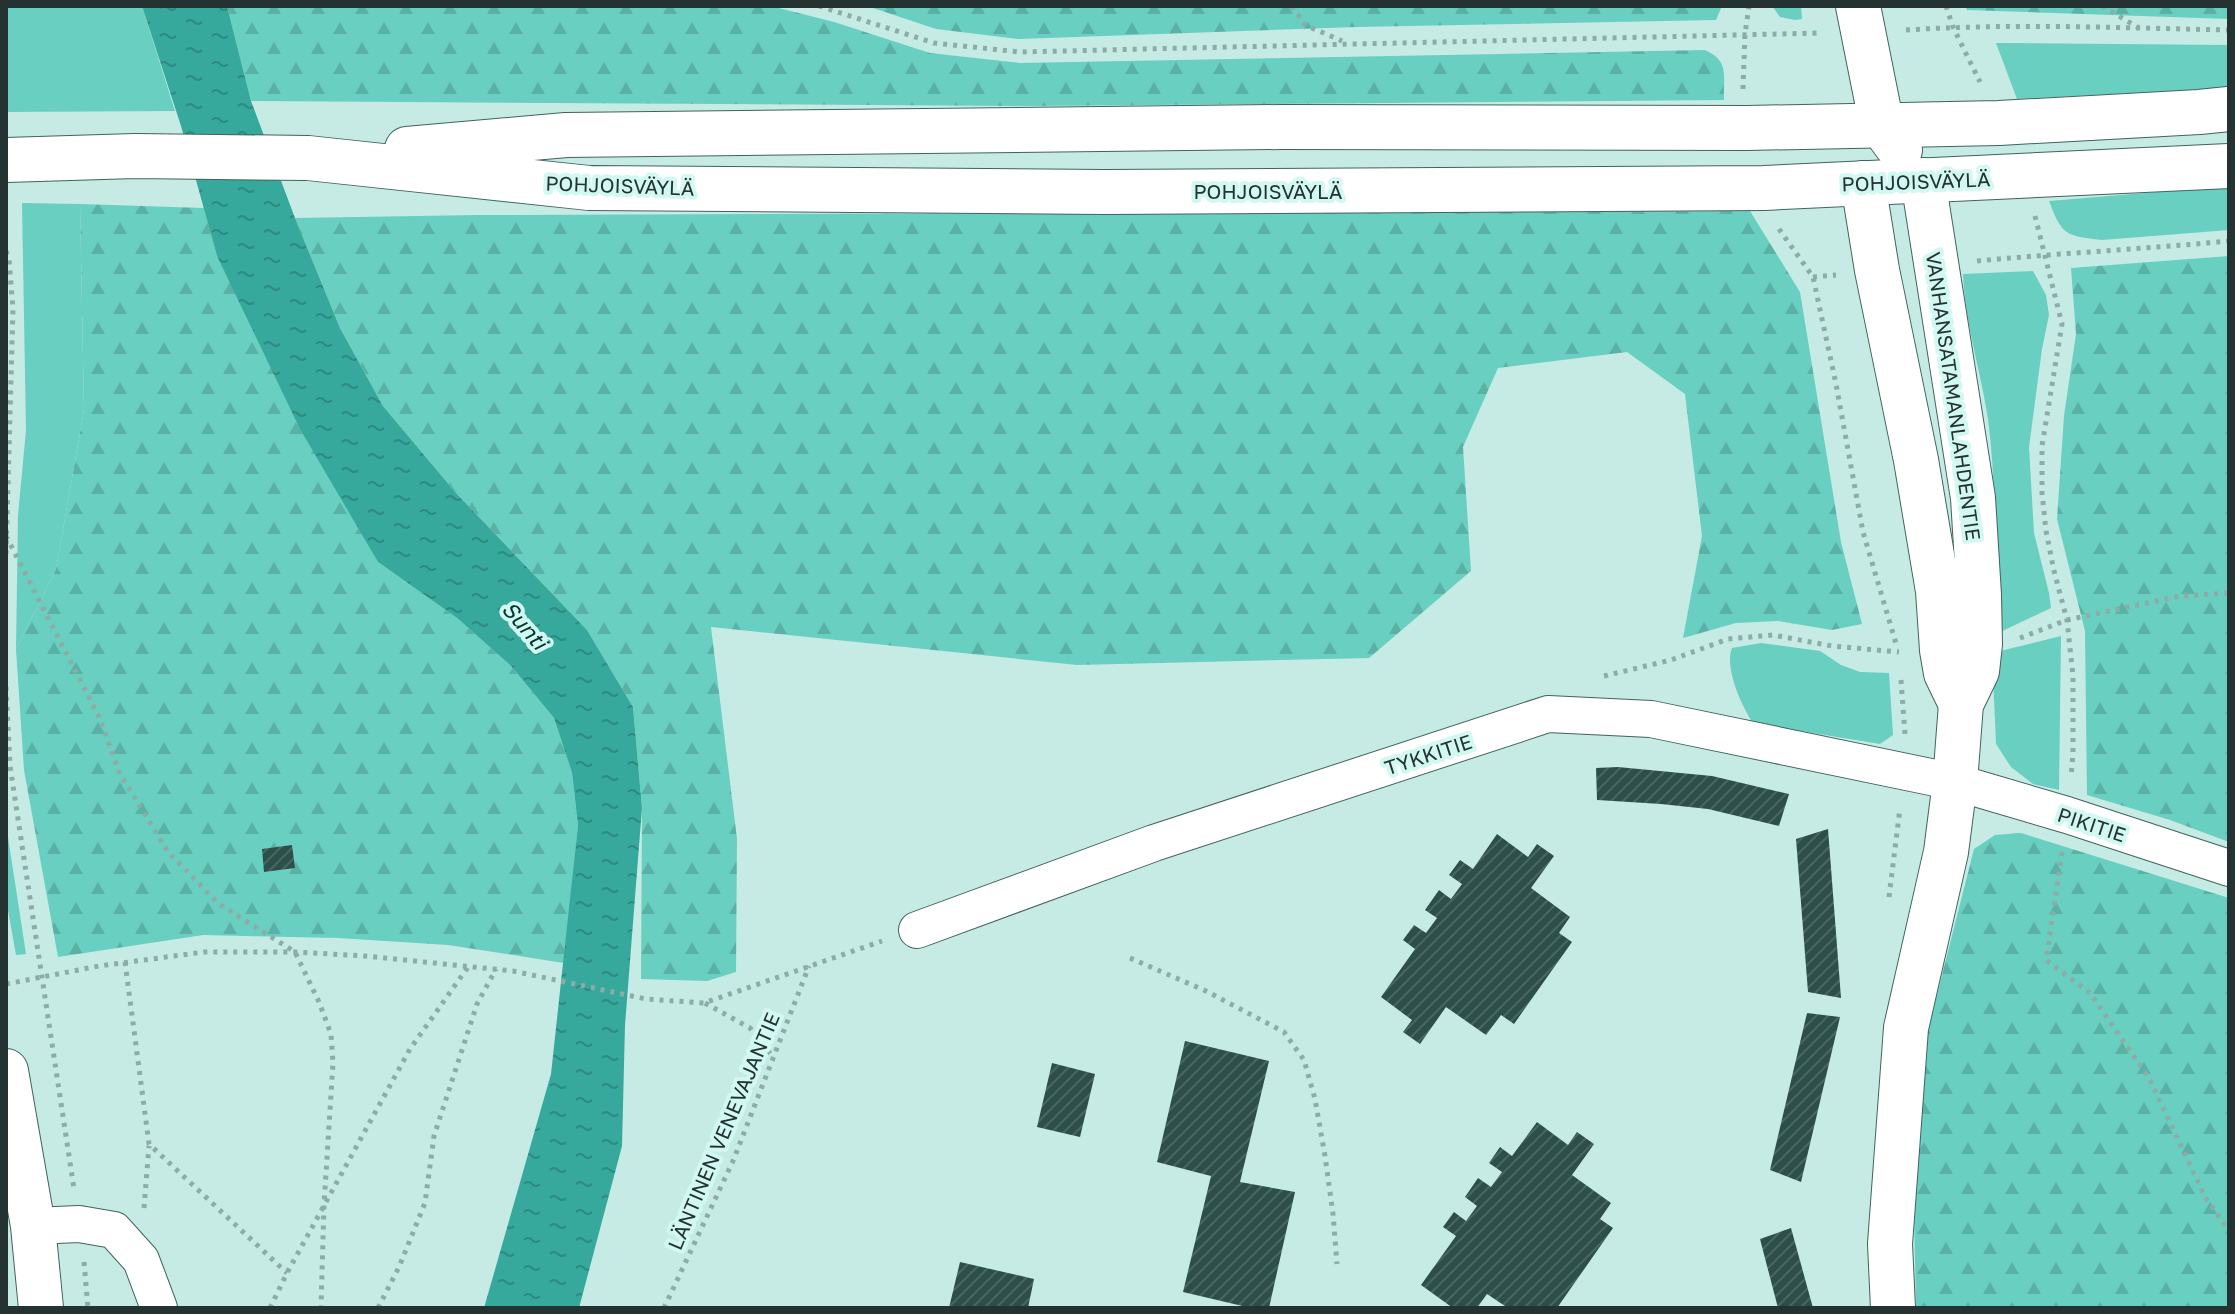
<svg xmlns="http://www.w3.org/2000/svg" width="2235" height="1314" font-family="'Golos Text',sans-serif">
  <defs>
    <pattern id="forest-firs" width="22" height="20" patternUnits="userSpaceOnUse" patternTransform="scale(2)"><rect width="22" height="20" fill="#68cfc1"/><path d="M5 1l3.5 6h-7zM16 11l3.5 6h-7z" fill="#5ab2a6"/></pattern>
    <pattern id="water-ripples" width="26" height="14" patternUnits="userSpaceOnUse" patternTransform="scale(2)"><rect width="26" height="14" fill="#36a99c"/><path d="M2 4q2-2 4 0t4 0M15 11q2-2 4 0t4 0" fill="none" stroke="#2d8a80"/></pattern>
    <pattern id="building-hatch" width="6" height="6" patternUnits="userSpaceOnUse" patternTransform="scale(2)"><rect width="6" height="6" fill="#2d4f4a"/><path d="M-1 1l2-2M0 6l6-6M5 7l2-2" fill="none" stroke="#4a6662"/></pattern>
  </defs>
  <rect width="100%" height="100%" fill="#c5ebe4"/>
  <!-- green -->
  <g fill="#68cfc1">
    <polygon points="6,6 142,6 175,111 6,112"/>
    <polygon points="1772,6 1801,6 1802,19 1795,20 1780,17"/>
    <polygon points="1996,43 2229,45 2229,88 2017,99"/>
    <path d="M 2229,186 L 2229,230 L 2102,240 C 2065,236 2062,235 2049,201 Z"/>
    <polygon points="22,203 80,204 84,410 56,569 16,649 18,515 26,430"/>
    <path d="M 2033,271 L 2046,295 L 2049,315 L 2042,349 L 2029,447 L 2034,533 L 2049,593 L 2051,608 L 1996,634 C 1995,563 1997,490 1988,419 C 1981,371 1965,324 1963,274 Z"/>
    <polygon points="2061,636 2059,790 2033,784 2011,767 1996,744 1992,653"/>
    <path d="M 1761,643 L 1820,651 L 1841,665 L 1860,672 L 1889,673 L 1893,735 L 1880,744 L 1753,723 C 1742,707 1724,668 1732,648 Z"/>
    <polygon points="6,824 26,954 16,955 6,899"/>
  </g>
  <!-- forest -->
  <g fill="url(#forest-firs)">
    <path d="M 227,6 L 771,6 L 834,22 L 930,53 L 1020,63 L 1705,50 C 1730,61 1723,76 1724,100 L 1029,106 L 251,101 Z"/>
    <polygon points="867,6 1722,6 1716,20 1356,27 1019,39 936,29"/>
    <polygon points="1965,6 2229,6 2229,19 1967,10"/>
    <polygon points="80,204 204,208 217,256 378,562 457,618 511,666 554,718 572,773 578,825 564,963 448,945 338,938 203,935 58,957 24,770 16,649 56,569 84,410"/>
    <polygon points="1750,211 1800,292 1841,542 1862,624 1832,630 1778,621 1736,623 1683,638 1702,536 1685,394 1627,352 1498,368 1463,447 1471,571 1369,658 1077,665 711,627 737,839 736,972 707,981 641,979 642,808 633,707 587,630 456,493 383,406 340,328 295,218 478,215"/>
    <polygon points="2229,256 2229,842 2170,820 2087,795 2085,631 2057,519 2064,416 2076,334 2071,268"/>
    <polygon points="2021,833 2229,898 2229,1308 1916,1308 1914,1215 1927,1034 1974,849 1995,835"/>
  </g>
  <!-- water -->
  <polygon fill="url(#water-ripples)" points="142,6 227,6 251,101 295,218 340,328 383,406 456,493 587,630 633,707 642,808 625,1025 622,1146 579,1308 484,1308 551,1074 578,825 572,773 554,718 511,666 457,618 378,562 300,429 217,256 181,126"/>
  <!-- building -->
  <g fill="url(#building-hatch)">
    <polygon points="1618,767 1712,776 1789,794 1779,826 1708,809 1661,804 1597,800 1596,768"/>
    <polygon points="1828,829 1841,998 1808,992 1796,839"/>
    <polygon points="1497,834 1528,857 1537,844 1554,856 1531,888 1570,917 1559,933 1572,942 1514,1024 1501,1015 1486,1035 1446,1007 1420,1044 1403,1032 1412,1020 1381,997 1415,949 1403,940 1414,925 1426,933 1437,918 1425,910 1439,890 1451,899 1462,884 1449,875 1460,860 1473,869"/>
    <polygon points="292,845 295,868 264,872 262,849"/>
    <polygon points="1807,1013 1840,1017 1801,1182 1770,1170"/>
    <polygon points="1185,1041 1269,1061 1240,1182 1295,1192 1269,1308 1251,1308 1183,1292 1211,1176 1157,1162"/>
    <polygon points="1052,1063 1095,1074 1080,1137 1037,1127"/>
    <polygon points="1537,1122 1568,1145 1577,1132 1594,1144 1572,1175 1611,1203 1600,1219 1613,1228 1557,1308 1541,1308 1538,1306 1537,1308 1508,1308 1487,1294 1477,1308 1453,1308 1421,1285 1456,1236 1443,1227 1454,1212 1466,1221 1477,1206 1465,1197 1478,1178 1491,1187 1502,1172 1489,1163 1500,1147 1512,1156"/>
    <polygon points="1791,1228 1813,1308 1778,1308 1760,1239"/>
    <polygon points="960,1262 1034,1279 1028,1308 949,1308"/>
  </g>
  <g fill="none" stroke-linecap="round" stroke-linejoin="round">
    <!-- minor casing -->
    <g stroke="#41635e" stroke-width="38">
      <g id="minor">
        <polyline points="917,930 1154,843 1548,714 1651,719 1955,782 2067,815 2229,868"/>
        <polyline points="33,1226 79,1224 114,1230 141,1260 159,1308"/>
      </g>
    </g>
    <!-- tertiary casing -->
    <g stroke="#41635e" stroke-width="46">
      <g id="tertiary">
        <polyline points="1863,183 1877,270 1916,460 1938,591 1942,650 1946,673 1961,704"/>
        <polyline points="6,1071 33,1226 41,1308"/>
        <polyline points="1893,1308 1890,1244 1906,1028 1946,852 1955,782 1961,704 1977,671 1980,644 1979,595 1973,498 1923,180"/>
      </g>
    </g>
    <!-- secondary casing -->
    <g stroke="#41635e" stroke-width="46">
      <g id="secondary">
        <polyline points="1858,6 1882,126 1900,150"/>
        <polyline points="407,149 566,135 1282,127 1747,128 1999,123 2199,112 2229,109"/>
        <polyline points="6,160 135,156 308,158 589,188 1105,192 1764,188 2229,166"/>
      </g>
    </g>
    <!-- path -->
    <g stroke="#8eaca6" stroke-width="5" stroke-dasharray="4 6" stroke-linecap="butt">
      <polyline points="819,6 934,43 1020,52 1820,33"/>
      <polyline points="1292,6 1305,25 1342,41"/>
      <polyline points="1946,6 1953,27 1980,82"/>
      <polyline points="2102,6 2139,28"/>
      <path d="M 1906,30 C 2013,23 2122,28 2229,30"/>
      <polyline points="1743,89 1745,34 1749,6"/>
      <polyline points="2035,216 2062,324 2042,446 2042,493 2046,531 2054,571 2067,620 2073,676 2073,753 2071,778"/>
      <polyline points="1779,229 1813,277 1836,384 1863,532 1897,647"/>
      <polyline points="6,251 9,260 13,309 6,555"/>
      <path d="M 1977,261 C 2061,253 2145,249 2229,241"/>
      <polyline points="1813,277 1836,275"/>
      <polyline points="6,536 99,717 120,774 168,852 219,904 295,952 319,1002 331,1034 333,1063 324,1205 321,1308"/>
      <polyline points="2020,638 2067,620 2180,596 2229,593"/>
      <polyline points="1604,676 1671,660 1728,639 1773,635 1832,646 1899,652"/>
      <polyline points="1901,680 1905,734"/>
      <polyline points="6,687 10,766 74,1189"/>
      <polyline points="2062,852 2046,960 2090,993 2149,1078 2205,1197 2229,1231"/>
      <polyline points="1889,897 1900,808"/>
      <polyline points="1130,958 1206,991 1284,1032 1304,1060 1315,1099 1325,1156 1333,1214 1337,1264"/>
      <polyline points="125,962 149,1144 287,1273"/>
      <polyline points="6,984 99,966 204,952 295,952 365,956 513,971 646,999 704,1003 882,941"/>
      <polyline points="705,1003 750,1028 773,1057"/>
      <polyline points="144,1208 149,1146"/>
      <polyline points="84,1262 88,1308"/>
      <polyline points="270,1308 287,1273 410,1049 468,967"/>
      <polyline points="378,1308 399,1267 425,1203 434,1136 477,1004 496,969"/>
      <polyline points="664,1308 733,1161 809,966"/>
    </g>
    <!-- minor -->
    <use href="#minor" stroke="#fff" stroke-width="36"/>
    <!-- tertiary -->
    <use href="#tertiary" stroke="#fff" stroke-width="44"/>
    <!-- secondary -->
    <use href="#secondary" stroke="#fff" stroke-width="44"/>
  </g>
  <g text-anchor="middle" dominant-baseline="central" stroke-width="8" stroke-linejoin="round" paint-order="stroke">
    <!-- street labels -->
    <g font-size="20" fill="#243331" stroke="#d2f8f2">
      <text transform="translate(1916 181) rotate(-2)">POHJOISVÄYLÄ</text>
      <text transform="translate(620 185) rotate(2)">POHJOISVÄYLÄ</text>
      <text x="1268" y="191">POHJOISVÄYLÄ</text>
      <text transform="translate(1954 396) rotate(82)">VANHANSATAMANLAHDENTIE</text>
      <text transform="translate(1428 754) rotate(-18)">TYKKITIE</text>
      <text transform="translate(2092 824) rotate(18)">PIKITIE</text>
      <text transform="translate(723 1131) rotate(-67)">LÄNTINEN VENEVAJANTIE</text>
    </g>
    <!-- water labels -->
    <g font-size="22" font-style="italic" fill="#003631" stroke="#d2f8f2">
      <text transform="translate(525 625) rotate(49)">Sunti</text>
    </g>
  </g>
  <!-- border -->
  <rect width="2235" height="1314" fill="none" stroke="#243331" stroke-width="16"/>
</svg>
